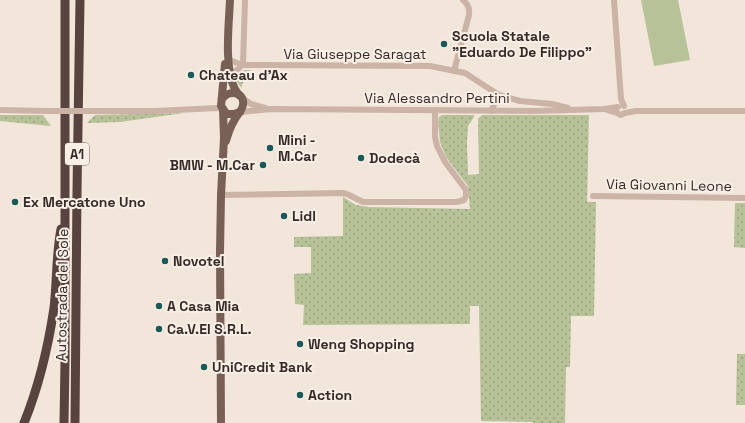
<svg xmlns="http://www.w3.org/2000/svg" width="745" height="423" font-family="'Space Grotesk',sans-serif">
  <defs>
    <pattern id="grass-dots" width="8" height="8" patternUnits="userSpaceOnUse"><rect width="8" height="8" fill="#b8c299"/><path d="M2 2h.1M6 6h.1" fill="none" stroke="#969e7d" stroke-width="1.8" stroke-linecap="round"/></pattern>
  </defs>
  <rect width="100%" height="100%" fill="#f2e5da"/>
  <!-- grass -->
  <g fill="url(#grass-dots)">
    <path d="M 251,70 C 245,74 244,77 243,84 L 242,84 L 242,88 C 237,83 232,75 241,71 C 244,70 248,70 251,70 Z"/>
    <polygon points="184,113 120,122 87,123 95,115"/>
    <polygon points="0,115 43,115 51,126 0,121"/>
    <polygon points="442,115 474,115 474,117 468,126 467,143 468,175 479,174 478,119 482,115 589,115 587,202 596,202 594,316 571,316 570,367 566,367 565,423 534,423 533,422 481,421 479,306 470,306 470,324 303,325 304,305 295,304 294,274 311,273 311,247 294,247 294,237 343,236 343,197 356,205 368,207 470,209 468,186 455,169 446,157 440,142 438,122 439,117"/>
    <polygon points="735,203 745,203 745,248 734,247"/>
    <polygon points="737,354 745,354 745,405 736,405"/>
  </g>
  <!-- park -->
  <polygon fill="#b8c299" points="641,0 678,0 690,60 654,66"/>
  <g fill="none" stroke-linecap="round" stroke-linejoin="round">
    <!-- minor -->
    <g stroke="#cbb3a6" stroke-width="6">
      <polyline points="614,0 621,99 624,106"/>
      <polyline points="229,60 243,65 430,66 465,73 499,95 520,101 552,104 568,108"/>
      <path d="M 454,71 L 469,15 C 470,8 468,4 463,0"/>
      <polyline points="232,80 234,72 243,65 245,0"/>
      <polyline points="241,97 251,104 265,108"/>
      <polyline points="0,110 47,111"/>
      <polyline points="607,110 617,113 621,115 625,113 636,111 745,111"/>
      <polyline points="95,111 155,111 217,108 223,109"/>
      <polyline points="491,111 499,95"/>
      <polyline points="240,112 271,109 534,111 604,109 618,107"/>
      <polyline points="221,195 344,193 349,195 363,202 457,202 464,200 466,196 466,190 445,162 437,146 435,137 435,110"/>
      <polyline points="593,196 745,198"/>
    </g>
    <!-- major -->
    <g stroke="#796057" stroke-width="8">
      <path d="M 230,0 C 229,23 224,66 234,87 C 235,90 237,92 239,95"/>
      <polyline points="225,64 221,106 225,112 228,114 234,114 240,112"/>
      <path d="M 222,99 C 229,89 245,92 243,105 C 242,111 236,116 234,121 C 230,127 228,134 226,141"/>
      <polyline points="221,423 220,251 221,195 224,138 223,109"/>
    </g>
    <!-- highway -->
    <g stroke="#58433e" stroke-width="9">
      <path d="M 24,423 C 39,386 48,348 54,308 C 57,282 56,255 61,229"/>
      <polyline points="64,423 65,361 65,0"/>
      <polyline points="75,423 77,191 80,0"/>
    </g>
    <!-- minor-bridge -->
    <polyline stroke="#cbb3a6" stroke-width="6" points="47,111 95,111"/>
  </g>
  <!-- markers -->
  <g fill="#1b5958" stroke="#faefe6" stroke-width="1.5">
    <circle cx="444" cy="44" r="4"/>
    <circle cx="191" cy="75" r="4"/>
    <circle cx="270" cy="148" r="4"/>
    <circle cx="361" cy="158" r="4"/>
    <circle cx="263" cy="165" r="4"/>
    <circle cx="15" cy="202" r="4"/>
    <circle cx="284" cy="216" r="4"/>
    <circle cx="165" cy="261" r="4"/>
    <circle cx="159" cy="306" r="4"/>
    <circle cx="159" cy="329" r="4"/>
    <circle cx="300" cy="344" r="4"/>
    <circle cx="204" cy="367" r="4"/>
    <circle cx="300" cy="395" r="4"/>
  </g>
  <g text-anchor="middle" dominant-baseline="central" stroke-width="4" stroke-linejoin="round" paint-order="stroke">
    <!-- shield labels -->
    <rect fill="#faefe6" stroke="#716560" stroke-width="1" x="65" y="143" width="24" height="22" rx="3"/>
    <g font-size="13" font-weight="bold" fill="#362a27">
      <text x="77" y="154">A1</text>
    </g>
    <!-- poi labels -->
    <g font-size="14" font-weight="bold" fill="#362a27" stroke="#faefe6" text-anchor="start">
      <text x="452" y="36">Scuola Statale<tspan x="452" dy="16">"Eduardo De Filippo"</tspan></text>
      <text x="199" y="75">Chateau d'Ax</text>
      <text x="278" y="140">Mini -<tspan x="278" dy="16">M.Car</tspan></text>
      <text x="369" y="158">Dodecà</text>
      <text x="255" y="165" text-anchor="end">BMW - M.Car</text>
      <text x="23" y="202">Ex Mercatone Uno</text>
      <text x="292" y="216">Lidl</text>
      <text x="173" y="261">Novotel</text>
      <text x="167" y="306">A Casa Mia</text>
      <text x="167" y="329">Ca.V.EI S.R.L.</text>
      <text x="308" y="344">Weng Shopping</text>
      <text x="212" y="367">UniCredit Bank</text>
      <text x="308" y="395">Action</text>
    </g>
    <!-- street labels -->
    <g font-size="14" fill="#362a27" stroke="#faefe6">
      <text x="355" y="54">Via Giuseppe Saragat</text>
      <text x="437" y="98">Via Alessandro Pertini</text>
      <text transform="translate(669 185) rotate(1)">Via Giovanni Leone</text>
      <text transform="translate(62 295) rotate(-89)">Autostrada del Sole</text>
    </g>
  </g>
</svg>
